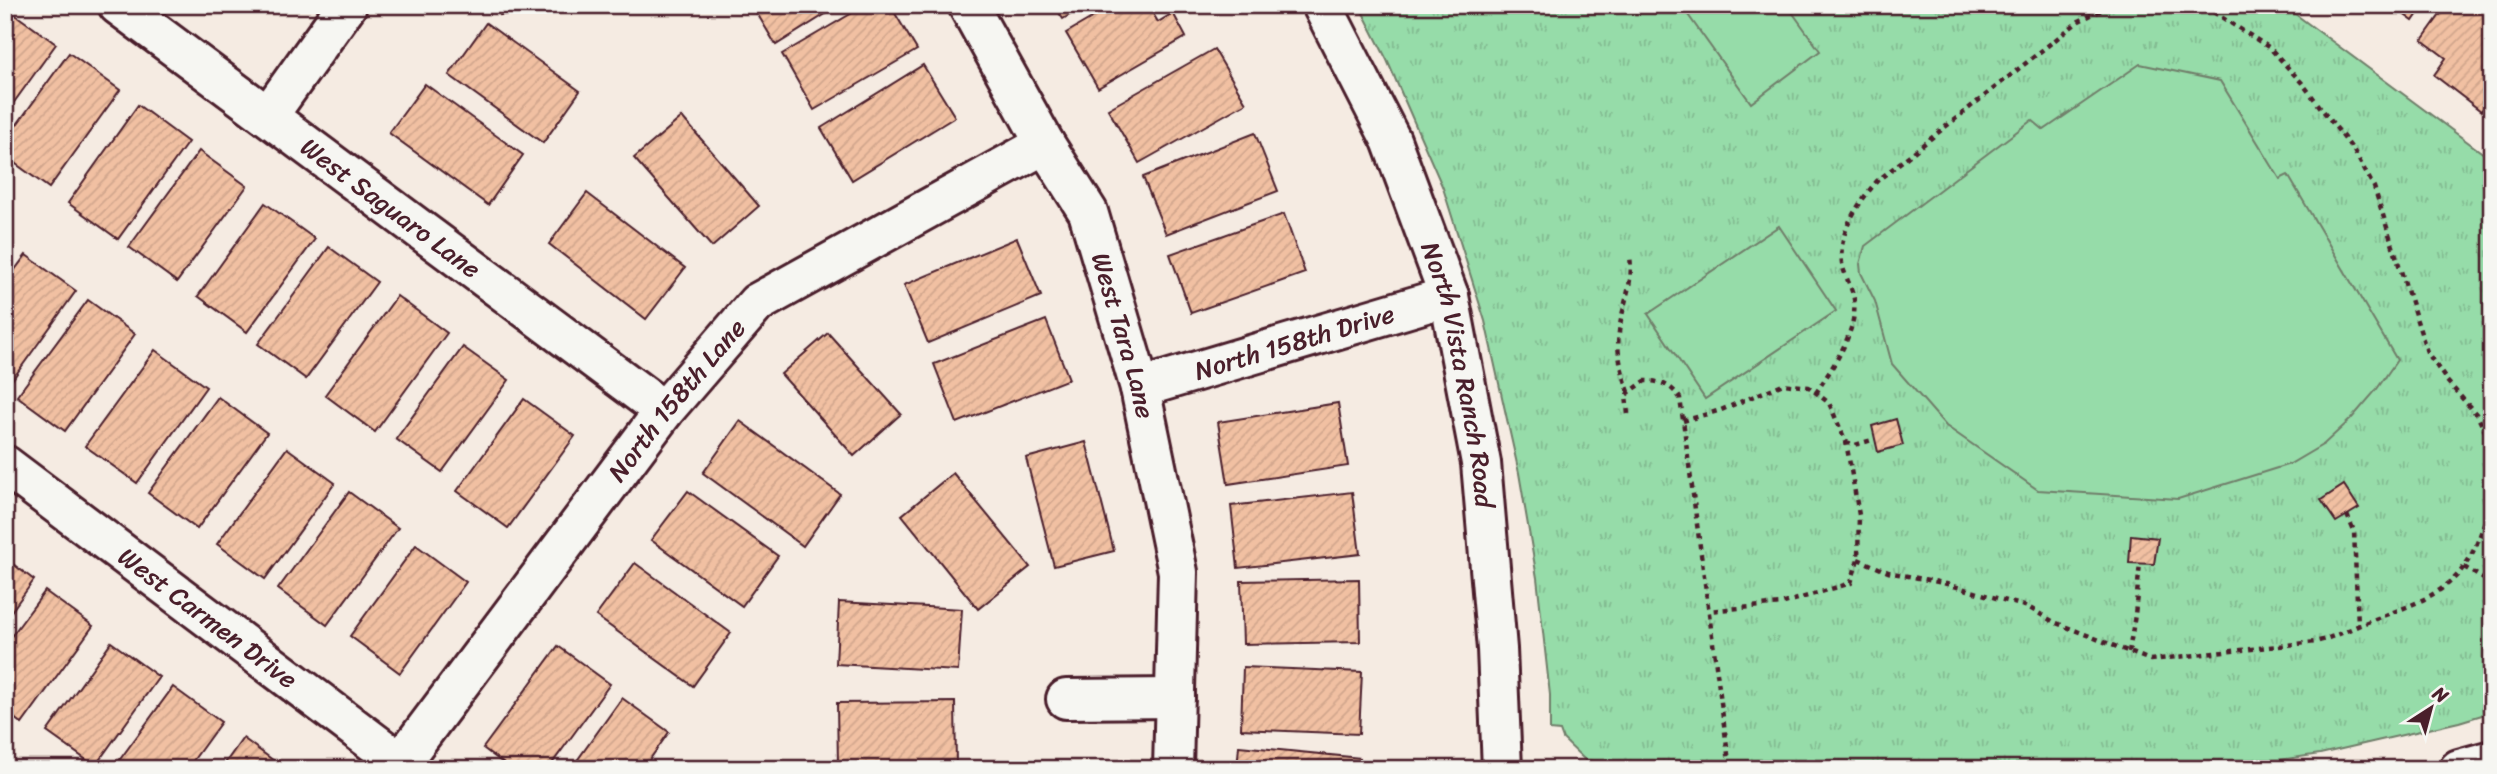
<svg xmlns="http://www.w3.org/2000/svg" width="2497" height="774" font-family="Sriracha,sans-serif">
  <defs>
    <pattern id="grass-tufts" width="24" height="20" patternUnits="userSpaceOnUse" patternTransform="scale(1.75)"><rect width="24" height="20" fill="#96dca9"/><path d="M3 7l-1-3M5 7V3M7 7l1-3M15 17l-1-3M17 17v-4M19 17l1-3" fill="none" stroke="#83bc92"/></pattern>
    <pattern id="building-hatch" width="6" height="6" patternUnits="userSpaceOnUse" patternTransform="scale(1.75)"><rect width="6" height="6" fill="#f1c0a2"/><path d="M-1 1l2-2M0 6l6-6M5 7l2-2" fill="none" stroke="#d0a58c"/></pattern>
  </defs>
  <rect width="100%" height="100%" fill="#f5ebe2"/>
  <filter id="ink" filterUnits="userSpaceOnUse"><feTurbulence type="fractalNoise" baseFrequency=".0143" numOctaves="2"/><feDisplacementMap in="SourceGraphic" scale="14" xChannelSelector="R" yChannelSelector="G"/><feConvolveMatrix kernelMatrix="1 2 1 2 8 2 1 2 1" color-interpolation-filters="sRGB"/></filter>
  <g filter="url(#ink)">
    <!-- grass -->
    <polygon fill="url(#grass-tufts)" stroke="#707e6a" stroke-width="2" points="1359,5 2283,5 2492,160 2492,712 2459,722 2320,754 2219,769 1646,767 1585,760 1563,739 1560,731 1550,730 1550,695 1537,578 1519,473 1485,321 1443,188 1387,60"/>
    <!-- pitch -->
    <g fill="#96dca9" stroke="#707e6a" stroke-width="2">
      <polygon points="1681,5 1787,5 1820,51 1751,103"/>
      <polygon points="2140,64 2220,81 2280,179 2288,175 2397,360 2377,389 2351,419 2324,444 2290,464 2178,499 2038,490 1946,426 1892,364 1875,301 1861,273 1860,264 1865,246 2032,120 2044,130"/>
      <polygon points="1779,226 1836,311 1705,399 1648,314"/>
    </g>
    <!-- building -->
    <g fill="url(#building-hatch)" stroke="#4a1f2b" stroke-width="2">
      <polygon points="498,5 563,5 500,15"/>
      <polygon points="752,5 840,5 776,45"/>
      <polygon points="866,5 890,5 917,50 814,110 782,54"/>
      <polygon points="1054,5 1086,5 1063,19"/>
      <polygon points="1114,5 1148,5 1158,22 1173,13 1186,37 1098,88 1066,33"/>
      <polygon points="2391,5 2424,5 2413,21"/>
      <polygon points="2447,5 2492,5 2492,96 2481,111 2434,75 2446,58 2422,40"/>
      <polygon points="6,8 56,44 7,112 5,111"/>
      <polygon points="486,23 580,91 543,143 449,75"/>
      <polygon points="1214,49 1246,103 1139,163 1108,109"/>
      <polygon points="69,53 120,90 49,188 5,156 5,141"/>
      <polygon points="923,65 955,117 852,180 821,128"/>
      <polygon points="425,84 523,155 488,205 389,133"/>
      <polygon points="138,105 188,142 118,239 68,203"/>
      <polygon points="682,117 759,206 712,247 634,158"/>
      <polygon points="1255,133 1278,191 1166,234 1143,177"/>
      <polygon points="199,151 247,186 177,282 129,247"/>
      <polygon points="587,193 685,268 646,319 549,244"/>
      <polygon points="265,203 315,239 247,332 198,296"/>
      <polygon points="1284,214 1305,273 1191,313 1170,254"/>
      <polygon points="1017,238 1041,296 928,343 904,285"/>
      <polygon points="329,247 377,282 306,379 258,344"/>
      <polygon points="26,255 76,291 7,387 5,283"/>
      <polygon points="397,296 447,333 375,432 325,395"/>
      <polygon points="88,300 135,334 65,431 17,396"/>
      <polygon points="1046,320 1069,379 957,423 934,364"/>
      <polygon points="828,333 901,414 854,456 781,374"/>
      <polygon points="463,347 509,380 442,472 396,439"/>
      <polygon points="155,350 206,387 137,483 85,446"/>
      <polygon points="218,397 267,433 197,529 148,493"/>
      <polygon points="524,399 575,436 508,528 457,491"/>
      <polygon points="1338,403 1348,466 1228,484 1218,422"/>
      <polygon points="1896,419 1903,445 1878,452 1872,426"/>
      <polygon points="740,421 840,494 803,546 703,473"/>
      <polygon points="1086,442 1114,551 1054,566 1026,458"/>
      <polygon points="287,448 335,483 265,579 217,544"/>
      <polygon points="953,473 1030,567 978,609 902,515"/>
      <polygon points="2344,485 2359,508 2336,522 2321,500"/>
      <polygon points="688,491 778,556 742,606 651,540"/>
      <polygon points="349,492 398,528 327,625 278,589"/>
      <polygon points="1352,492 1360,554 1238,568 1231,506"/>
      <polygon points="2131,535 2158,538 2154,564 2129,563"/>
      <polygon points="416,545 466,582 400,673 350,636"/>
      <polygon points="5,558 34,580 5,620"/>
      <polygon points="635,563 731,633 693,686 596,616"/>
      <polygon points="1359,579 1360,642 1243,644 1241,581"/>
      <polygon points="45,591 93,626 22,724 5,711 5,645"/>
      <polygon points="839,602 962,609 958,671 836,664"/>
      <polygon points="111,642 159,677 95,766 47,732"/>
      <polygon points="558,646 610,684 548,769 511,769 483,748"/>
      <polygon points="1243,667 1362,672 1359,734 1241,729"/>
      <polygon points="173,687 221,722 187,769 113,769"/>
      <polygon points="622,698 669,732 643,769 571,769"/>
      <polygon points="955,702 956,765 838,766 837,703"/>
      <polygon points="243,738 285,769 221,769"/>
      <polygon points="1239,746 1360,758 1359,769 1237,769"/>
    </g>
    <g fill="none" stroke-linecap="round" stroke-linejoin="round">
      <!-- street casing -->
      <g stroke="#4a1f2b" stroke-width="44">
        <g id="street">
          <path id="s1" d="M 118,5 L 664,411"/>
          <path id="s2" d="M 968,5 L 1045,144 L 1088,212 L 1140,388 L 1178,572 L 1173,769"/>
          <polyline points="268,116 347,5"/>
          <path id="s3" d="M 1140,388 L 1449,296"/>
          <path id="s4" d="M 5,465 L 409,769"/>
          <polyline points="1066,699 1175,698"/>
          <path id="s5" d="M 401,762 L 664,411 L 757,303 L 1045,144"/>
        </g>
      </g>
      <!-- secondary casing -->
      <g stroke="#4a1f2b" stroke-width="44">
        <g id="secondary">
          <path id="s6" d="M 1322,5 L 1391,140 L 1449,296 L 1481,463 L 1497,649 L 1502,769"/>
          <polyline points="2459,769 2492,760"/>
        </g>
      </g>
      <!-- path -->
      <g stroke="#4a1f2b" stroke-width="4.5" stroke-dasharray="5 5" stroke-linecap="butt">
        <polyline points="2195,5 2207,8 2270,48 2302,83 2354,151 2374,187 2427,352 2447,381 2477,415 2492,445"/>
        <path d="M 1629,392 C 1622,372 1616,353 1619,332 C 1622,306 1634,283 1630,257"/>
        <path d="M 1816,393 C 1833,366 1858,332 1854,299 C 1852,287 1844,275 1842,263 C 1838,231 1858,204 1877,181 L 2079,21 L 2112,5"/>
        <path d="M 1628,414 L 1626,395 L 1645,381 C 1661,381 1671,385 1680,398 L 1730,769"/>
        <polyline points="1683,421 1721,410 1783,384 1809,387 1829,403 1846,442 1859,515 1858,559 1851,583 1781,604 1709,611"/>
        <polyline points="1846,442 1855,445 1875,439"/>
        <polyline points="2347,515 2354,531 2358,625"/>
        <path d="M 1858,559 L 1888,572 L 1943,583 L 2028,607 L 2054,622 L 2150,660 L 2315,642 C 2331,638 2344,632 2360,625 C 2395,610 2440,600 2463,568 C 2478,548 2485,521 2492,497"/>
        <polyline points="2464,567 2492,584"/>
        <polyline points="2129,652 2135,615 2140,563"/>
      </g>
      <!-- street -->
      <use href="#street" stroke="#f6f6f2" stroke-width="38"/>
      <!-- secondary -->
      <use href="#secondary" stroke="#f6f6f2" stroke-width="38"/>
    </g>
  </g>
  <g text-anchor="middle" dominant-baseline="central" stroke-width="7" stroke-linejoin="round" paint-order="stroke">
    <!-- street labels -->
    <g font-size="26" fill="#4a1f2b" stroke="#f6f6f2">
      <text stroke="none"><textPath href="#s1" startOffset="340">West Saguaro Lane</textPath></text>
      <text stroke="none"><textPath href="#s2" startOffset="368">West Tara Lane</textPath></text>
      <text stroke="none"><textPath href="#s3" startOffset="161">North 158th Drive</textPath></text>
      <text stroke="none"><textPath href="#s6" startOffset="397">North Vista Ranch Road</textPath></text>
      <text stroke="none"><textPath href="#s5" startOffset="455">North 158th Lane</textPath></text>
      <text stroke="none"><textPath href="#s4" startOffset="254">West Carmen Drive</textPath></text>
    </g>
  </g>
  <!-- margin -->
  <rect width="2497" height="774" fill="none" stroke="#f6f6f2" stroke-width="28"/>
  <rect x="14" y="14" width="2469" height="746" fill="none" stroke="#4a1f2b" stroke-width="2.5" filter="url(#ink)"/>
  <!-- north arrow -->
  <g transform="translate(2431 708) rotate(36)" stroke="#f6f6f2" stroke-width="5" paint-order="stroke">
  <path d="M0-5L12 26L0 18L-12 26Z" fill="#4a1f2b"/>
  <text y="-10" font-size="19" font-weight="bold" text-anchor="middle" fill="#4a1f2b">N</text>
  </g>
</svg>
